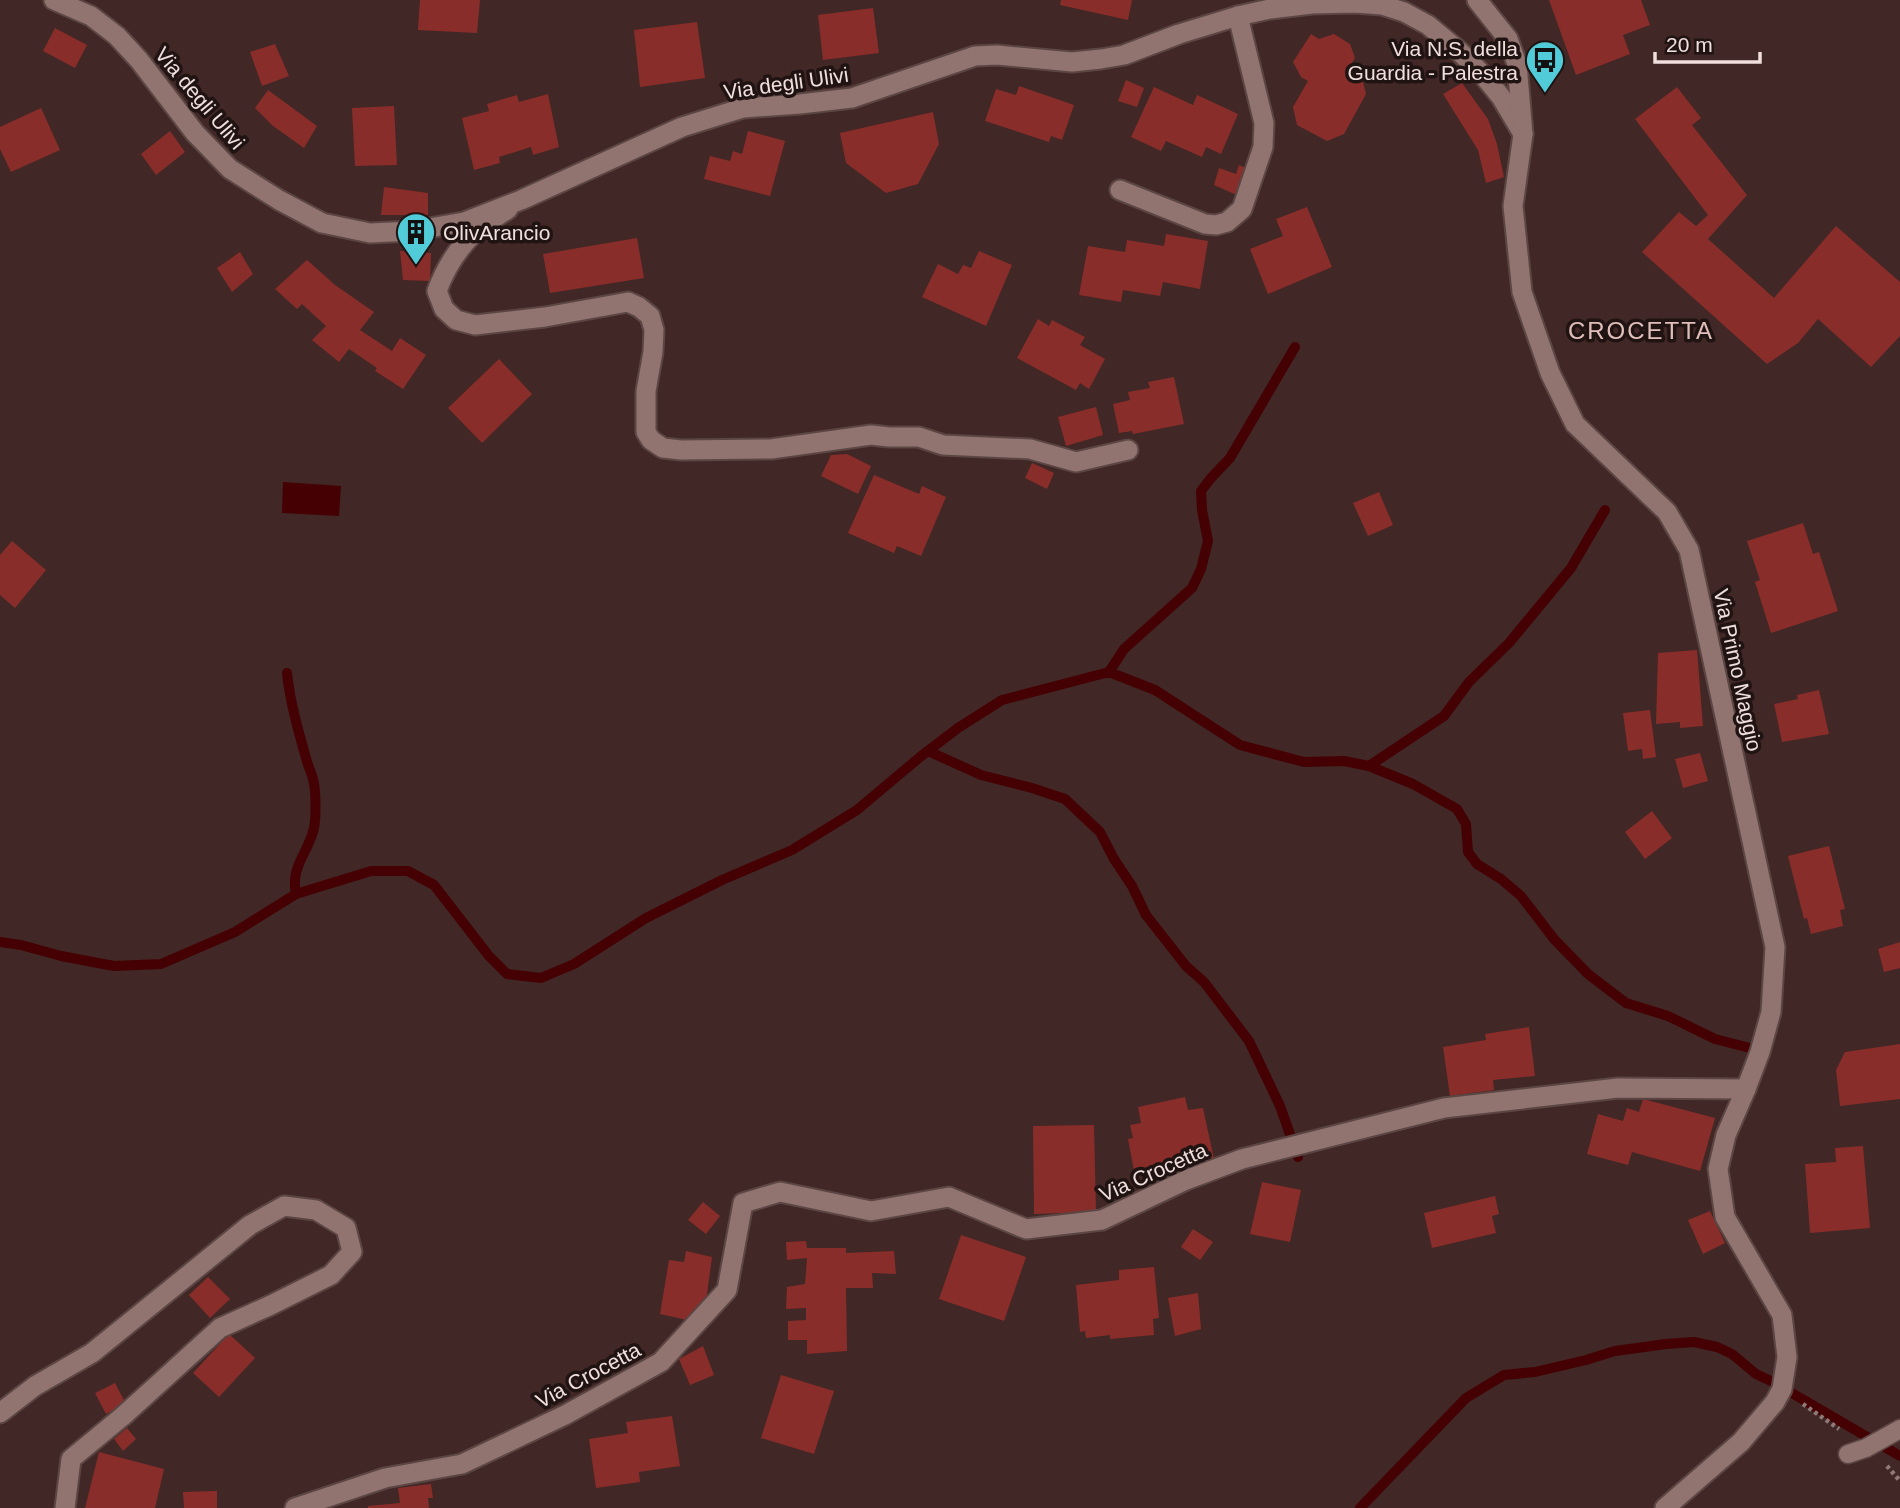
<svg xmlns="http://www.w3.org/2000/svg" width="1900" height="1508" font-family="Arial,sans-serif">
  <rect width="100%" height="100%" fill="#412725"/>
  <!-- water -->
  <polygon fill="#450003" points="283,482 341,486 339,516 282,513"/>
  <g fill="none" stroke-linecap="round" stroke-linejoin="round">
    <!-- stream -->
    <g stroke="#450003" stroke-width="10">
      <polyline points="1109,672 1124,649 1192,588 1201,569 1208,541 1202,510 1201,491 1211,478 1230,458 1295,347"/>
      <path d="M 287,673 C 290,702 298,730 306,758 C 308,767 313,775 314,784 C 316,794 316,818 314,828 C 309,852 290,866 296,894"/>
      <polyline points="928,751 981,775 1032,788 1065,799 1100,832 1114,859 1132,886 1146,915 1186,966 1204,982 1249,1041 1280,1106 1298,1157"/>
      <polyline points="1369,766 1444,716 1469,682 1509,643 1571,568 1605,510"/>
      <polyline points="0,942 21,945 61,956 114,966 161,964 235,932 296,894 371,871 408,871 434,885 489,956 507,974 541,978 574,964 646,918 722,880 792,850 857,810 920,757 958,728 1002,700 1109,672 1155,690 1240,745 1304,762 1344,761 1369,766 1413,784 1457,809 1466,824 1468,852 1477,864 1501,879 1521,896 1554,939 1588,974 1626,1003 1668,1016 1715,1039 1750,1048"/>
      <polyline points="1360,1508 1466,1398 1504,1375 1535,1372 1586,1360 1615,1351 1666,1344 1694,1342 1717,1347 1732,1354 1756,1374 1773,1382 1900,1456"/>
    </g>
  </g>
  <!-- building -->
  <g fill="#892d2a">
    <polygon points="420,0 480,0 477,33 418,30"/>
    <polygon points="1061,0 1132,0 1128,20 1060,5"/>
    <polygon points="1549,0 1641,0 1650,25 1623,35 1630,54 1576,75"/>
    <polygon points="873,8 879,53 823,60 818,15"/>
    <polygon points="697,22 705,78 640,87 634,30"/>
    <polygon points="55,28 87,45 75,68 43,51"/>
    <polygon points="1311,34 1319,39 1334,34 1350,44 1355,58 1348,69 1362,78 1366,94 1344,134 1327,141 1297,125 1293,107 1308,81 1301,77 1293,62"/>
    <polygon points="275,44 289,76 262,86 250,52"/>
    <polygon points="1126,80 1144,88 1137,107 1118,101"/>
    <polygon points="1462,83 1488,119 1497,144 1504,177 1486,183 1478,150 1443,94"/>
    <polygon points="1019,86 1074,105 1062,140 1051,136 1049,142 985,121 996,89 1016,95"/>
    <polygon points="1154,87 1193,105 1197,95 1238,114 1221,154 1206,147 1202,157 1166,141 1161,151 1131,137"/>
    <polygon points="1677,87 1701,118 1692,125 1747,195 1708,239 1774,298 1836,226 1900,282 1900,336 1871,367 1818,319 1798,343 1767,364 1642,252 1679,212 1696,226 1708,215 1635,119"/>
    <polygon points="268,90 317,126 304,148 273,126 255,108"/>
    <polygon points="548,94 559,147 533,155 531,147 499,157 500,163 474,170 462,118 489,111 487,104 517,95 519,102"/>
    <polygon points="394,106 397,165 355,166 352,108"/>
    <polygon points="41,108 60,150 11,172 0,149 0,127"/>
    <polygon points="933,112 939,144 918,184 886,193 846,163 840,133"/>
    <polygon points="170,131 185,152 156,175 141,154"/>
    <polygon points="748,131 785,141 770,196 704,179 710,156 730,161 733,151 742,154"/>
    <polygon points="1239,165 1250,170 1241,197 1214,185 1219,168 1236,174"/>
    <polygon points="384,187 428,193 428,215 381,215"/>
    <polygon points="1307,207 1332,267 1268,294 1250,249 1283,236 1276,219"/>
    <polygon points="1166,234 1208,241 1200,289 1163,282 1160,296 1123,290 1121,302 1079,295 1088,246 1125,252 1127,240 1164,246"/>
    <polygon points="637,238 644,278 550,293 543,254"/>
    <polygon points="400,251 431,253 430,281 403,280"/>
    <polygon points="979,251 1012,265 986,326 922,297 938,264 958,274 963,265 971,268"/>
    <polygon points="240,252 253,274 232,292 217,268"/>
    <polygon points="307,260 335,285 374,312 360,330 392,351 400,338 426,355 403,389 375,371 377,368 349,349 339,362 312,340 326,326 302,304 297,309 275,289"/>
    <polygon points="1038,319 1049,326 1052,320 1085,337 1080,345 1105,359 1089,389 1080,383 1076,390 1017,358"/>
    <polygon points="499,359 532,394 482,443 448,408"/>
    <polygon points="1174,377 1184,424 1133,434 1132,431 1119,433 1113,404 1130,400 1128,392 1150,388 1148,382"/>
    <polygon points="1096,407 1103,435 1066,446 1058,417"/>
    <polygon points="847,454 871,466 858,494 821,476 831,455"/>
    <polygon points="1032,463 1054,473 1047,489 1025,478"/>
    <polygon points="874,475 919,494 922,486 946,497 921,556 897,546 894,553 848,533"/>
    <polygon points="1379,492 1393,525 1368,536 1353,503"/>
    <polygon points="1803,523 1813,554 1819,552 1838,611 1771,633 1755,582 1760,580 1747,541"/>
    <polygon points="12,541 46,570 15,608 0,595 0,555"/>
    <polygon points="1697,650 1703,726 1680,728 1680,722 1656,724 1658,653"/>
    <polygon points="1819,690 1829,734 1782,742 1774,704 1798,699 1797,695"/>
    <polygon points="1650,710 1656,757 1643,759 1642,749 1628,751 1623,713"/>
    <polygon points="1700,753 1708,781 1683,788 1675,759"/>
    <polygon points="1652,811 1672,838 1645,859 1625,832"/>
    <polygon points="1829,846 1845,909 1840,910 1843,926 1811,934 1807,918 1804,919 1788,856"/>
    <polygon points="1900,942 1900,968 1884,972 1878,949"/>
    <polygon points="1529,1027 1535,1076 1493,1080 1494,1090 1450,1096 1443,1047 1486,1040 1485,1034"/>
    <polygon points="1900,1044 1900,1099 1840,1106 1836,1070 1845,1052"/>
    <polygon points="1185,1097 1188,1110 1203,1108 1214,1159 1135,1176 1128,1139 1133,1138 1130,1125 1141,1123 1138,1107"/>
    <polygon points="1643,1099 1715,1118 1700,1171 1632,1152 1628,1165 1587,1154 1598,1114 1623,1121 1627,1108 1639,1112"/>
    <polygon points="1094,1125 1096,1212 1034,1214 1033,1126"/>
    <polygon points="1863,1146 1870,1228 1810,1233 1805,1164 1836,1162 1835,1148"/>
    <polygon points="1262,1182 1301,1190 1290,1242 1250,1234"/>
    <polygon points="1495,1196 1499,1214 1492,1216 1496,1233 1432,1248 1424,1213"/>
    <polygon points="703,1202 720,1216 706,1234 688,1220"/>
    <polygon points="1710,1211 1725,1243 1703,1254 1688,1220"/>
    <polygon points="1193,1229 1213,1242 1200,1260 1181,1247"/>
    <polygon points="961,1235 1026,1257 1004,1321 939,1299"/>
    <polygon points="806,1241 807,1248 846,1248 846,1253 894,1251 896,1274 872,1273 873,1288 846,1288 847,1351 807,1354 807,1340 788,1340 788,1321 806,1320 806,1308 786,1309 787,1287 805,1284 807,1258 787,1260 786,1242"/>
    <polygon points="686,1251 712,1257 706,1301 687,1320 660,1314 669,1260 684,1262"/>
    <polygon points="1154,1267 1159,1318 1153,1319 1154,1335 1110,1339 1110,1335 1086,1338 1085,1331 1080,1332 1076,1285 1119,1280 1119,1270"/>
    <polygon points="208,1277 230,1299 210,1318 189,1295"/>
    <polygon points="1198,1293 1201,1329 1175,1336 1168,1298"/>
    <polygon points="229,1334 255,1358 219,1397 193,1373"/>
    <polygon points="703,1346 714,1375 690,1385 679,1359"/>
    <polygon points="781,1375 834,1391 814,1454 761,1438"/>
    <polygon points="115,1383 126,1404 106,1414 95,1393"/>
    <polygon points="672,1416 680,1466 639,1472 640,1482 596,1488 589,1439 628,1433 626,1422"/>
    <polygon points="127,1428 136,1439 123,1451 114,1439"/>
    <polygon points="99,1452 164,1469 155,1508 85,1508"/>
    <polygon points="431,1484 433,1498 428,1498 429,1508 368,1508 368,1506 400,1503 398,1488"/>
    <polygon points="217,1491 217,1508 184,1508 183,1492"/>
  </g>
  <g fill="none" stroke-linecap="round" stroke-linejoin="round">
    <!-- service casing -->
    <g stroke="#5b4644" stroke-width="21">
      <polyline id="service" points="1848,1454 1866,1448 1900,1429"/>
    </g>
    <!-- minor casing -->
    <g stroke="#5b4644" stroke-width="23">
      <g id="minor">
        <polyline points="1120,190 1205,224 1216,225 1227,222 1242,209 1263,147 1264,123 1238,16"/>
        <path d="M 508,209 C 498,216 486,222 476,231 C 459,247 445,269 437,291 L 444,309 L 456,320 L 475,325 L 545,317 L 628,302 L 639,307 L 650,316 L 654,330 L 653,352 L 646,391 L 646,432 L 651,440 L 663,448 L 681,450 L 771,449 L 871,435 L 889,437 L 919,437 L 943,445 L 1030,449 L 1076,462 L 1128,450"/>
        <polyline points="0,1413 35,1386 92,1353 250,1225 284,1206 316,1210 346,1228 352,1252 331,1275 271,1305 220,1328 123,1416 71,1459 65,1508"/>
        <polyline points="295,1508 385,1478 462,1464 565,1415 661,1362 727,1290 743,1203 780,1192 871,1211 949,1197 1026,1229 1102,1220 1186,1180 1242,1159 1444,1108 1618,1088 1746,1089"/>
      </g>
    </g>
    <!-- tertiary casing -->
    <g stroke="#5b4644" stroke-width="23">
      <polyline id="tertiary" points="54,0 91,16 117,36 139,60 195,133 230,169 279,200 322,223 370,233 412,231 464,222 521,200 682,127 743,108 800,104 852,98 975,56 997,55 1072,62 1101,59 1124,55 1179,34 1238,16 1270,9 1312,4 1355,3 1382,5 1404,12 1428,25 1458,50 1483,75 1501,97 1523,134"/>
    </g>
    <!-- secondary casing -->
    <g stroke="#5b4644" stroke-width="23">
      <polyline id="secondary" points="1477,0 1508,39 1517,64 1523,134 1513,206 1522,292 1550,373 1575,424 1667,512 1689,550 1775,947 1771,1012 1760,1052 1746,1089 1726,1135 1718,1169 1725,1217 1782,1315 1787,1357 1782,1389 1775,1402 1741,1442 1665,1508"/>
    </g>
    <!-- path -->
    <g stroke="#907a78" stroke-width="4.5" stroke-dasharray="3.5 3.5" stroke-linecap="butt">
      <polyline points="1803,1404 1839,1429"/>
      <polyline points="1887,1466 1900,1481"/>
    </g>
    <!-- service -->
    <use href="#service" stroke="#91736f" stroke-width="18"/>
    <!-- minor -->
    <use href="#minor" stroke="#91736f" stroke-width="19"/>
    <!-- tertiary -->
    <use href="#tertiary" stroke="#91736f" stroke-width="19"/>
    <!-- secondary -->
    <use href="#secondary" stroke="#91736f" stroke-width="19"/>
  </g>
  <!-- icons -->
  <defs>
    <g id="bus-pin" transform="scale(2.0125)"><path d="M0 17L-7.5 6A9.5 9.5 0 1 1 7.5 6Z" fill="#52cbd9" stroke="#201413"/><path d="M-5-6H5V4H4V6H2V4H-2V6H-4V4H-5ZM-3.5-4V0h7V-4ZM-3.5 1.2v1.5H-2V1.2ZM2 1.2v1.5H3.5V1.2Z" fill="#111"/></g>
    <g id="building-pin" transform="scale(2.0125)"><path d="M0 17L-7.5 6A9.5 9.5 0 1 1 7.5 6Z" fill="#52cbd9" stroke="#201413"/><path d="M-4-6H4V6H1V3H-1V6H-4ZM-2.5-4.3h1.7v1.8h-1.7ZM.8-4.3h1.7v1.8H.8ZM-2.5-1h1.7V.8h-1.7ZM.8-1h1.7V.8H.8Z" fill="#111"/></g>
  </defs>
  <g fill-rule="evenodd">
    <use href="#bus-pin" x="1545" y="60"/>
    <use href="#building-pin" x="416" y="232"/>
  </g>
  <g text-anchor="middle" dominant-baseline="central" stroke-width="7" stroke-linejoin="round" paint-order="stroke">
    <!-- poi labels -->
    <g font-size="21" fill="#f0dfdd" stroke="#201413" text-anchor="end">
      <text x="1518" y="48">Via N.S. della<tspan x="1518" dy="24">Guardia - Palestra</tspan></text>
      <text x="443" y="232" text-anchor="start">OlivArancio</text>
    </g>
    <!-- street labels -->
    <g font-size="21" fill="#f0dfdd" stroke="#201413">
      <text transform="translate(786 83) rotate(-8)">Via degli Ulivi</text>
      <text transform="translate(200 98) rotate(50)">Via degli Ulivi</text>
      <text transform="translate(1738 670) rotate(78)">Via Primo Maggio</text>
      <text transform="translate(1153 1172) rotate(-24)">Via Crocetta</text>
      <text transform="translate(588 1375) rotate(-28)">Via Crocetta</text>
    </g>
    <!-- quarter labels -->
    <g font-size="24" letter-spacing="2" fill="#e0beba" stroke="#201413">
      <text x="1641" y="330">CROCETTA</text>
    </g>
  </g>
  <!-- scale -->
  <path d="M1655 52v10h105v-10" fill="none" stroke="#f0dfdd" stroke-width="3.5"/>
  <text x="1666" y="52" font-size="21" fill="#f0dfdd" stroke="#201413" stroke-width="5" paint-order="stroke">20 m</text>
</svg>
